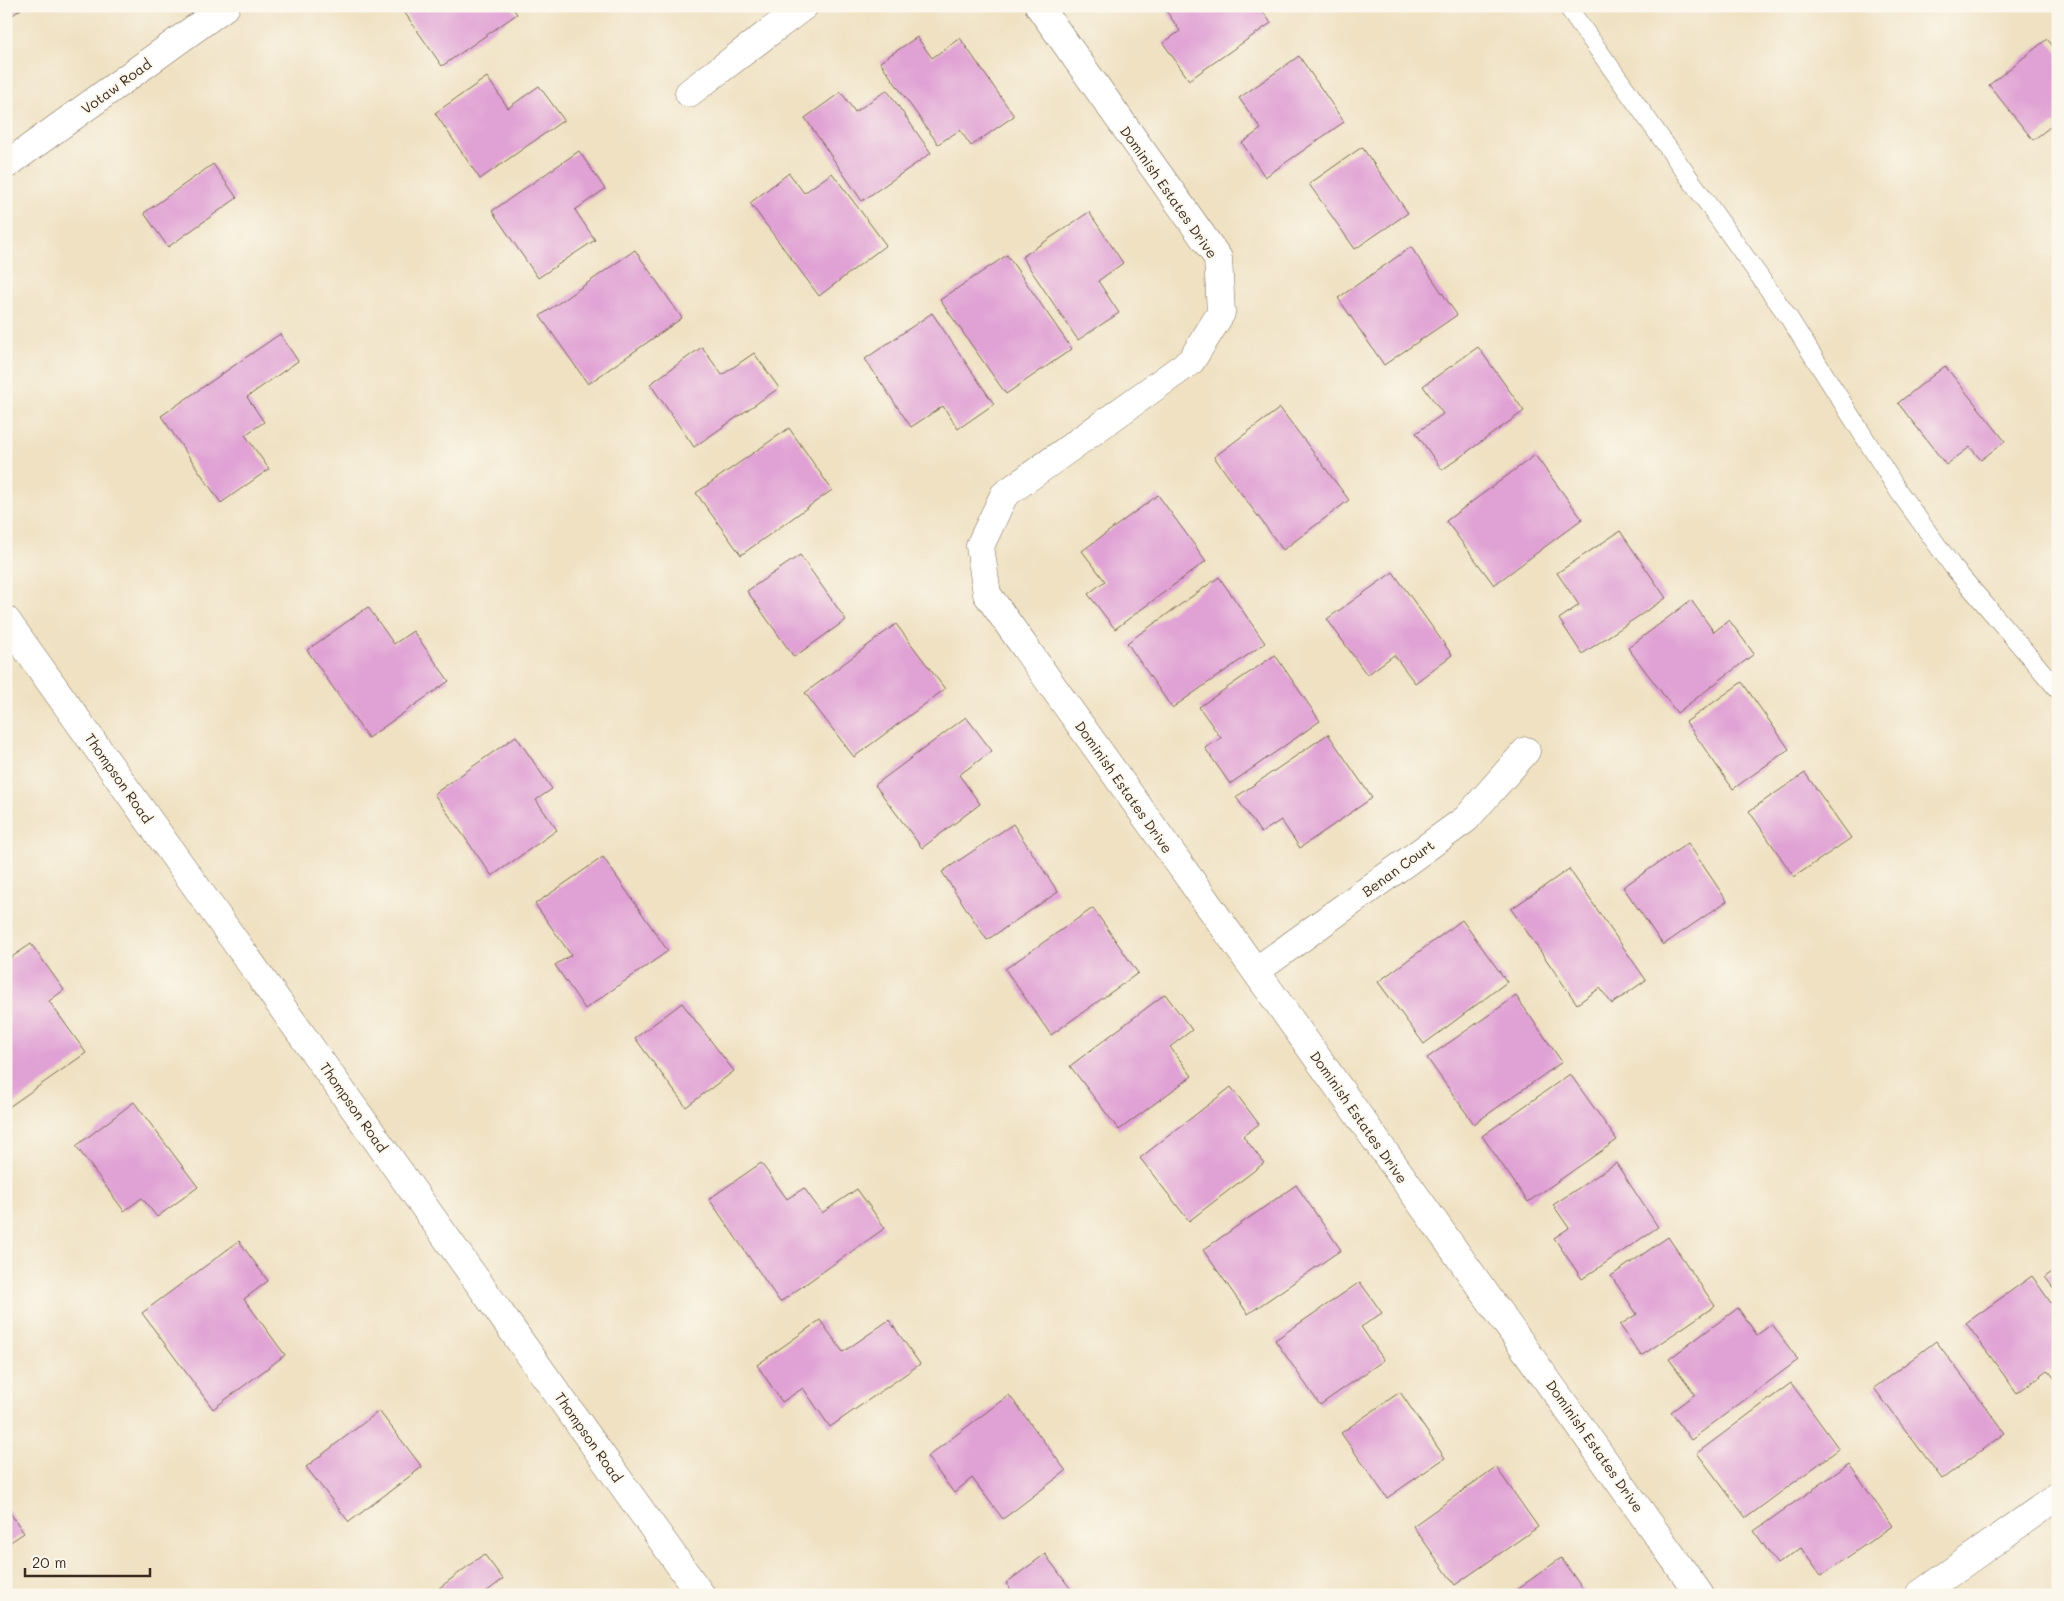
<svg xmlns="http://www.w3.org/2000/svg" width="2064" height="1601" font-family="Mali,sans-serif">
  <rect width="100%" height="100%" fill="#fbf7ec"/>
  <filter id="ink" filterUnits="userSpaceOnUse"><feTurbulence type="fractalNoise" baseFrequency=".02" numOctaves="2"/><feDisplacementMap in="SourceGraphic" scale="10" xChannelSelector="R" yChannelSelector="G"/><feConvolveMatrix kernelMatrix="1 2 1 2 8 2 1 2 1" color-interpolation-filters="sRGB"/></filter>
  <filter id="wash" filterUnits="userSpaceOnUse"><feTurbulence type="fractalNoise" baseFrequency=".0096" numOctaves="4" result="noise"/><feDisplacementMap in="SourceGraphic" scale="20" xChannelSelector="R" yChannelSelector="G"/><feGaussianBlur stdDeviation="1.12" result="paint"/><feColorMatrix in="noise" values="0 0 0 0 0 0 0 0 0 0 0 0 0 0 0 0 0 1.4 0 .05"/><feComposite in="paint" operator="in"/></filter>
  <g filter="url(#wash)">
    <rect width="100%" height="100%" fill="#efe1c2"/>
    <g id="blocks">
      <!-- building -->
      <g fill="#e0a1d4">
        <polygon points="6,6 25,6 6,20"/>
        <polygon points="400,6 511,6 517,14 442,66"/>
        <polygon points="1163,6 1259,6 1271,23 1189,80 1163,43 1180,31"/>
        <polygon points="917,37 932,58 960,38 1014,116 971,146 960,130 938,144 880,62"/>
        <polygon points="2047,39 2058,52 2058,121 2033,140 1989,85"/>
        <polygon points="1299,56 1344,122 1265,177 1242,143 1261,129 1239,98"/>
        <polygon points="487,77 508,108 539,86 564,120 480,179 435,113"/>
        <polygon points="887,90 931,153 862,201 805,118 841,92 855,112"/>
        <polygon points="1362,147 1408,213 1355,249 1309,184"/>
        <polygon points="579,151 605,189 575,210 595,240 538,278 492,211"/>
        <polygon points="213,164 237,198 168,247 144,213"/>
        <polygon points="789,173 804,193 832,173 886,245 819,296 750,203"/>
        <polygon points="1089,212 1123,263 1098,281 1119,313 1078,340 1022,257"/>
        <polygon points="1411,247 1457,315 1384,365 1338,298"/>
        <polygon points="635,250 682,318 588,384 540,316"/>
        <polygon points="1007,255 1072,349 1006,394 940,300"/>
        <polygon points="932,313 994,404 958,429 943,406 911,427 865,359"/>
        <polygon points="280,334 298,361 247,397 264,422 245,435 269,469 221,503 161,416"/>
        <polygon points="702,347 722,375 754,353 779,388 694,447 650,384"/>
        <polygon points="1478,347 1524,411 1442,470 1416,433 1443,414 1423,386"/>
        <polygon points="1945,366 2005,441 1981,460 1970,447 1946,465 1898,403"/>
        <polygon points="1280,408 1349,500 1283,550 1214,457"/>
        <polygon points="789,428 832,490 741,555 696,493"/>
        <polygon points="1535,455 1582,519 1494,585 1446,521"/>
        <polygon points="1158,495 1206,561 1115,629 1088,594 1105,581 1082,551"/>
        <polygon points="1620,531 1666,598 1582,654 1559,619 1579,605 1557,573"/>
        <polygon points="800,555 846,620 794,657 747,591"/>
        <polygon points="1393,572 1452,655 1415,683 1394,655 1367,675 1327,619"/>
        <polygon points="1219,577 1265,643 1172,708 1127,643"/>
        <polygon points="1691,600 1714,632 1729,620 1754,654 1677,713 1628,648"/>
        <polygon points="368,607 394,644 413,631 449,681 368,738 307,650"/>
        <polygon points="896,624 945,689 854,757 805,693"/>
        <polygon points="1275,655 1320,721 1230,784 1205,748 1221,738 1199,707"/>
        <polygon points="1742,682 1789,749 1733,789 1686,722"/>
        <polygon points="966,717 992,751 959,775 980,804 922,848 875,785"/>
        <polygon points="1328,734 1372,798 1300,848 1281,820 1261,833 1236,797"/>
        <polygon points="516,736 552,789 536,800 557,830 492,876 434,794"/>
        <polygon points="1805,773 1851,838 1794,877 1749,811"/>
        <polygon points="1013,824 1058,892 987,940 942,872"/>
        <polygon points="1688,843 1727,901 1663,945 1623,887"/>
        <polygon points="603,857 668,951 585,1009 555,965 571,955 535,904"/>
        <polygon points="1569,869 1646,980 1612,1004 1600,988 1577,1004 1511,909"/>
        <polygon points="1093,908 1138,973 1051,1035 1005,969"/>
        <polygon points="1462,920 1507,982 1424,1044 1378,982"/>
        <polygon points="31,944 64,990 49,1001 86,1053 6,1109 6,961"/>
        <polygon points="1165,994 1192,1030 1170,1047 1192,1076 1119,1130 1070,1066"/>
        <polygon points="1516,996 1562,1062 1474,1124 1427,1058"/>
        <polygon points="682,1003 734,1071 686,1107 635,1038"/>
        <polygon points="1570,1074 1617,1140 1528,1202 1482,1136"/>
        <polygon points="1231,1087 1259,1124 1243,1136 1264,1163 1189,1221 1140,1158"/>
        <polygon points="134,1102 198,1187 157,1217 142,1198 124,1211 76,1146"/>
        <polygon points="761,1163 787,1199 804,1188 822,1213 857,1189 885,1228 780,1302 709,1199"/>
        <polygon points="1616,1163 1658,1227 1582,1279 1554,1238 1569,1228 1553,1205"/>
        <polygon points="1296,1185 1341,1250 1248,1314 1203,1250"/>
        <polygon points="1668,1237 1715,1306 1641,1356 1620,1325 1637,1314 1611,1276"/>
        <polygon points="239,1241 268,1281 244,1299 285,1355 213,1409 142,1313"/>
        <polygon points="2058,1268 2058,1294 2045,1277"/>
        <polygon points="2032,1276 2058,1313 2058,1383 2048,1370 2017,1393 1966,1323"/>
        <polygon points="1360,1282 1382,1313 1361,1327 1384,1360 1320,1405 1275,1340"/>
        <polygon points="1738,1308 1757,1335 1772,1324 1798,1360 1691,1440 1671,1412 1695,1394 1669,1359"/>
        <polygon points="820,1320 843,1352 889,1320 920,1364 830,1427 803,1388 782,1402 757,1365"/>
        <polygon points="1936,1341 2005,1433 1942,1479 1874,1388"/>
        <polygon points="1791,1383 1839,1449 1746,1518 1697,1453"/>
        <polygon points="1400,1392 1445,1458 1387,1498 1341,1433"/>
        <polygon points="1009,1395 1066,1471 1003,1519 972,1478 954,1493 927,1457"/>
        <polygon points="379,1411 422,1467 349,1522 306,1467"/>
        <polygon points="1849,1464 1892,1526 1821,1576 1801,1548 1777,1564 1754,1531"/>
        <polygon points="1496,1467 1538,1527 1455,1585 1413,1526"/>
        <polygon points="6,1507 24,1533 6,1545"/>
        <polygon points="484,1554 503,1579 482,1595 430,1595"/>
        <polygon points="1045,1554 1075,1595 1015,1595 1006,1583"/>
        <polygon points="1561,1558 1585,1592 1581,1595 1509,1595"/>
      </g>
    </g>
  </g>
  <g filter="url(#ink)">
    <use href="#blocks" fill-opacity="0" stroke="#7a6a57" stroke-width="1"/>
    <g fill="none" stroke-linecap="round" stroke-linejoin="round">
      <!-- lane casing -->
      <g stroke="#7a6a57" stroke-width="19">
        <polyline id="lane" points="1567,6 1789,318 1899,492 1953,567 2058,690"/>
      </g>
      <!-- street casing -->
      <g stroke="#7a6a57" stroke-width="29">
        <g id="street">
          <polyline points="1039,6 1218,258 1221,313 1191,361 1004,495 980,546 987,594 1700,1595"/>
          <polyline points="689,93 804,6"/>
          <polyline points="1256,971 1466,819 1526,751"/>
          <polyline points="1919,1595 2058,1496"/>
        </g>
      </g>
      <!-- secondary casing -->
      <g stroke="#7a6a57" stroke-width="29">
        <g id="secondary">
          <polyline points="6,165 226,6"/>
          <polyline points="6,620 701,1595"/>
        </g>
      </g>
      <!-- lane -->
      <use href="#lane" stroke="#fff" stroke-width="18"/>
      <!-- street -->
      <use href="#street" stroke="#fff" stroke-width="28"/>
      <!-- secondary -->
      <use href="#secondary" stroke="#fff" stroke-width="28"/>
    </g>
  </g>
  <g text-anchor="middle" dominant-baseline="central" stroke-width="4" stroke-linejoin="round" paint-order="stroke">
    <!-- street labels -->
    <g font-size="14" fill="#3b2a1e" stroke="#fbf7ec">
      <text transform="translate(116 86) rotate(-36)">Votaw Road</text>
      <text transform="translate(1169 192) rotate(55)">Dominish Estates Drive</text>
      <text transform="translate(119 778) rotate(55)">Thompson Road</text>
      <text transform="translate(1124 787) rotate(55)">Dominish Estates Drive</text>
      <text transform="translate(1398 868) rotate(-36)">Benan Court</text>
      <text transform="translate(354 1107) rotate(55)">Thompson Road</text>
      <text transform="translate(1359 1117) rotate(55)">Dominish Estates Drive</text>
      <text transform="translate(589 1437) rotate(55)">Thompson Road</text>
      <text transform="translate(1595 1446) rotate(55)">Dominish Estates Drive</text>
    </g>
  </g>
  <!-- margin -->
  <rect width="2064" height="1601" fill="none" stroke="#fbf7ec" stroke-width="25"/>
  <!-- scale -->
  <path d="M25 1568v8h125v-8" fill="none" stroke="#3b2a1e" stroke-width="2.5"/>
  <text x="32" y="1568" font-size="15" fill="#3b2a1e" stroke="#fbf7ec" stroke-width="4" paint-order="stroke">20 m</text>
</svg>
